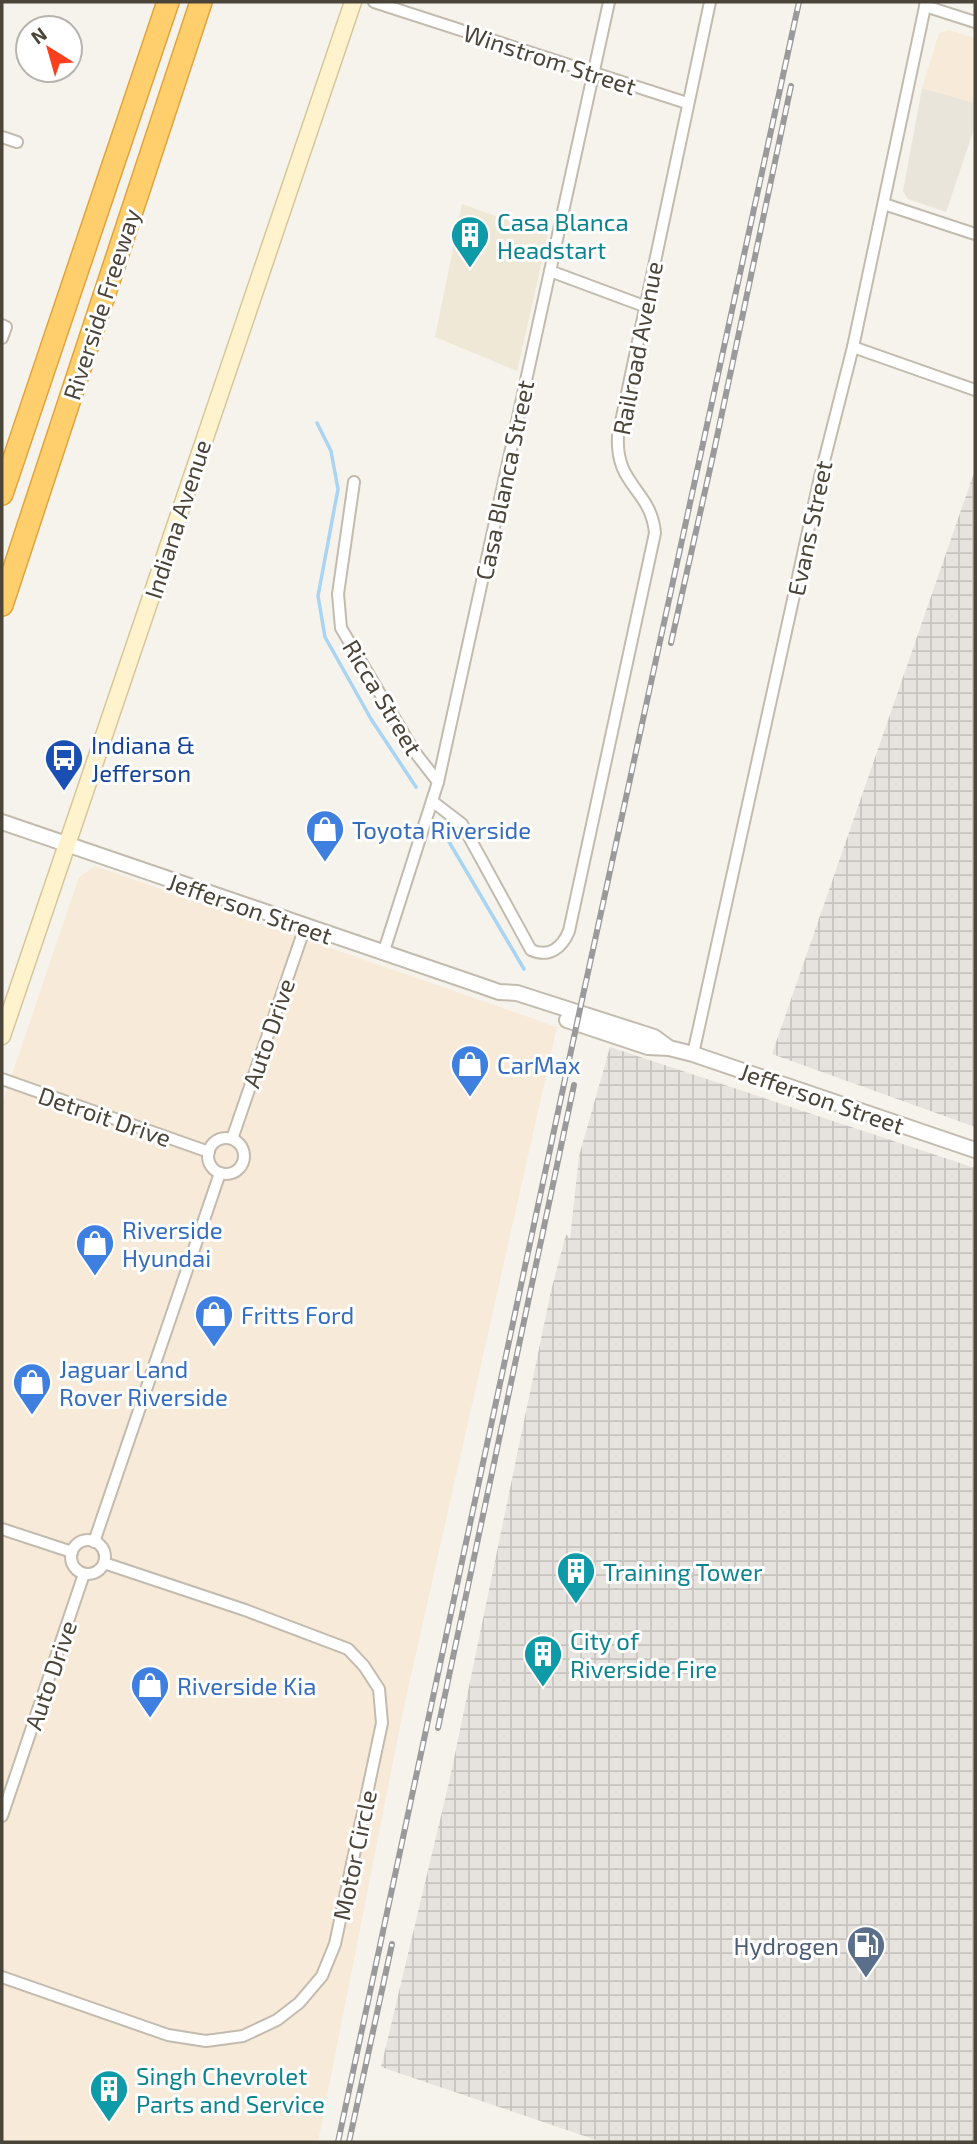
<svg xmlns="http://www.w3.org/2000/svg" width="977" height="2144" font-family="'Exo 2',sans-serif">
  <defs>
    <pattern id="industrial-grid" width="8" height="8" patternUnits="userSpaceOnUse" patternTransform="scale(1.75)"><rect width="8" height="8" fill="#e6e2dd"/><path d="M0 4h8M4 0v8" fill="none" stroke="#c7c3be"/></pattern>
  </defs>
  <rect width="100%" height="100%" fill="#f6f3ec"/>
  <!-- residential -->
  <polygon fill="#eae5da" points="922,88 975,103 975,126 946,212 908,199 903,191"/>
  <!-- commercial -->
  <g fill="#f7ead8">
    <polygon points="949,30 975,38 975,103 922,88 939,33"/>
    <polygon points="95,866 557,1027 403,1711 318,2142 2,2142 2,1104 79,877"/>
  </g>
  <!-- industrial -->
  <g fill="url(#industrial-grid)">
    <polygon points="975,470 975,1127 772,1054"/>
    <polygon points="610,1047 975,1168 975,2142 602,2142 381,2067 450,1778 551,1291 566,1234 570,1239 579,1156"/>
  </g>
  <!-- education -->
  <polygon fill="#efe8d6" points="462,204 548,235 517,371 435,337"/>
  <g fill="none" stroke-linecap="round" stroke-linejoin="round">
    <!-- stream -->
    <g stroke="#a9d4f2" stroke-width="3.5">
      <polyline points="317,423 331,451 338,489 318,596 325,637 371,719 416,787"/>
      <polyline points="445,835 524,969"/>
    </g>
    <!-- minor casing -->
    <g stroke="#c2bbae" stroke-width="14">
      <g id="minor">
        <polyline points="374,2 687,103"/>
        <polyline points="925,6 975,22"/>
        <polyline points="2,137 17,142"/>
        <polyline points="884,204 975,234"/>
        <polyline points="550,271 644,306"/>
        <polyline points="2,325 6,327 2,338"/>
        <polyline points="853,347 975,390"/>
        <polyline points="354,482 338,594 341,628 414,751 438,782"/>
        <path d="M 432,801 L 462,824 L 531,950 C 549,958 562,948 569,931 L 655,533 C 651,489 615,486 618,436 L 710,2"/>
        <polyline points="383,954 438,782 609,2"/>
        <polyline points="693,1054 820,477 853,347 926,2"/>
        <polyline points="2,1079 209,1152"/>
        <circle cx="226" cy="1156" r="18"/>
        <polyline points="232,1139 305,927"/>
        <polyline points="2,1529 72,1552"/>
        <circle cx="88" cy="1557" r="17"/>
        <polyline points="94,1542 220,1173"/>
        <polyline points="2,1816 84,1574"/>
        <polyline points="2,1977 168,2035 206,2041 243,2036 277,2020 299,2003 322,1976 335,1944 382,1723 379,1689 364,1666 348,1649 245,1610 104,1563"/>
      </g>
    </g>
    <!-- tertiary casing -->
    <g stroke="#c2bbae" stroke-width="18">
      <g id="tertiary">
        <polyline points="2,822 482,986 499,992 517,993 654,1037 669,1048"/>
        <polyline points="567,1020 648,1047 669,1048 693,1054 975,1150"/>
      </g>
    </g>
    <!-- secondary casing -->
    <g stroke="#d6c79b" stroke-width="19">
      <polyline id="secondary" points="2,1036 353,2"/>
    </g>
    <!-- motorway casing -->
    <g stroke="#e0a43c" stroke-width="24">
      <g id="motorway">
        <polyline points="2,494 168,2"/>
        <polyline points="2,605 201,2"/>
      </g>
    </g>
    <!-- minor -->
    <use href="#minor" stroke="#fff" stroke-width="10"/>
    <!-- tertiary -->
    <use href="#tertiary" stroke="#fff" stroke-width="14"/>
    <!-- secondary -->
    <use href="#secondary" stroke="#fff3cd" stroke-width="16"/>
    <!-- motorway -->
    <use href="#motorway" stroke="#ffcf6e" stroke-width="21"/>
    <!-- rail casing -->
    <g stroke="#9a9a9a" stroke-width="6">
      <g id="rail">
        <polyline points="671,643 714,451 791,86"/>
        <polyline points="438,1728 574,1085"/>
        <polyline points="338,2142 577,1023 799,2"/>
        <polyline points="349,2142 392,1944"/>
      </g>
    </g>
    <!-- rail -->
    <use href="#rail" stroke="#fff" stroke-width="3.5" stroke-dasharray="10" stroke-linecap="butt"/>
  </g>
  <!-- icons -->
  <defs>
    <g id="building-pin" transform="scale(2.0125)"><path d="M0 17L-7.5 6A9.5 9.5 0 1 1 7.5 6Z" fill="#0f9aa8" stroke="#fff"/><path d="M-4-6H4V6H1V3H-1V6H-4ZM-2.5-4.3h1.7v1.8h-1.7ZM.8-4.3h1.7v1.8H.8ZM-2.5-1h1.7V.8h-1.7ZM.8-1h1.7V.8H.8Z" fill="#fff"/></g>
    <g id="bus-pin" transform="scale(2.0125)"><path d="M0 17L-7.5 6A9.5 9.5 0 1 1 7.5 6Z" fill="#1a4fb4" stroke="#fff"/><path d="M-5-6H5V4H4V6H2V4H-2V6H-4V4H-5ZM-3.5-4V0h7V-4ZM-3.5 1.2v1.5H-2V1.2ZM2 1.2v1.5H3.5V1.2Z" fill="#fff"/></g>
    <g id="shop-pin" transform="scale(2.0125)"><path d="M0 17L-7.5 6A9.5 9.5 0 1 1 7.5 6Z" fill="#3f7fe0" stroke="#fff"/><path d="M-5-2.5h2.3a2.7 3.5 0 0 1 5.4 0H5L5.5 6h-11ZM-1.5-2.5h3a1.5 2.3 0 0 0-3 0Z" fill="#fff"/></g>
    <g id="fuel-pin" transform="scale(2.0125)"><path d="M0 17L-7.5 6A9.5 9.5 0 1 1 7.5 6Z" fill="#5c6f8a" stroke="#fff"/><path d="M-5.5-6h7V0h2V4h1.3V-2.5L3-4.5l.8-.8L6-3V5H2.5V1h-1V6h-7ZM-4.2-4.7v3.2H.2V-4.7Z" fill="#fff"/></g>
  </defs>
  <g fill-rule="evenodd">
    <use href="#building-pin" x="470" y="235"/>
    <use href="#bus-pin" x="64" y="758"/>
    <use href="#shop-pin" x="325" y="829"/>
    <use href="#shop-pin" x="470" y="1064"/>
    <use href="#shop-pin" x="95" y="1243"/>
    <use href="#shop-pin" x="214" y="1314"/>
    <use href="#shop-pin" x="32" y="1382"/>
    <use href="#building-pin" x="576" y="1571"/>
    <use href="#building-pin" x="543" y="1654"/>
    <use href="#shop-pin" x="150" y="1685"/>
    <use href="#fuel-pin" x="866" y="1945"/>
    <use href="#building-pin" x="109" y="2089"/>
  </g>
  <g text-anchor="middle" dominant-baseline="central" stroke-width="6" stroke-linejoin="round" paint-order="stroke">
    <!-- street labels -->
    <g font-size="24" fill="#4b4439" stroke="#fff">
      <text transform="translate(550 59) rotate(18)">Winstrom Street</text>
      <text transform="translate(101 304) rotate(-72)">Riverside Freeway</text>
      <text transform="translate(637 348) rotate(-79)">Railroad Avenue</text>
      <text transform="translate(504 480) rotate(-78)">Casa Blanca Street</text>
      <text transform="translate(177 519) rotate(-72)">Indiana Avenue</text>
      <text transform="translate(809 528) rotate(-78)">Evans Street</text>
      <text transform="translate(383 697) rotate(59)">Ricca Street</text>
      <text transform="translate(250 908) rotate(19)">Jefferson Street</text>
      <text transform="translate(268 1033) rotate(-71)">Auto Drive</text>
      <text transform="translate(822 1098) rotate(19)">Jefferson Street</text>
      <text transform="translate(105 1116) rotate(19)">Detroit Drive</text>
      <text transform="translate(50 1675) rotate(-71)">Auto Drive</text>
      <text transform="translate(354 1855) rotate(-78)">Motor Circle</text>
    </g>
    <!-- culture labels -->
    <g font-size="24" fill="#0d838f" stroke="#fff" text-anchor="start">
      <text x="497" y="221">Casa Blanca<tspan x="497" dy="28">Headstart</tspan></text>
      <text x="603" y="1571">Training Tower</text>
      <text x="570" y="1640">City of<tspan x="570" dy="28">Riverside Fire</tspan></text>
      <text x="136" y="2075">Singh Chevrolet<tspan x="136" dy="28">Parts and Service</tspan></text>
    </g>
    <!-- transit labels -->
    <g font-size="24" fill="#164399" stroke="#fff" text-anchor="start">
      <text x="91" y="744">Indiana &amp;<tspan x="91" dy="28">Jefferson</tspan></text>
    </g>
    <!-- shop labels -->
    <g font-size="24" fill="#366cbe" stroke="#fff" text-anchor="start">
      <text x="352" y="829">Toyota Riverside</text>
      <text x="497" y="1064">CarMax</text>
      <text x="122" y="1229">Riverside<tspan x="122" dy="28">Hyundai</tspan></text>
      <text x="241" y="1314">Fritts Ford</text>
      <text x="59" y="1368">Jaguar Land<tspan x="59" dy="28">Rover Riverside</tspan></text>
      <text x="177" y="1685">Riverside Kia</text>
    </g>
    <!-- service labels -->
    <g font-size="24" fill="#4e5e75" stroke="#fff" text-anchor="end">
      <text x="839" y="1945">Hydrogen</text>
    </g>
  </g>
  <!-- border -->
  <rect width="977" height="2144" fill="none" stroke="#4b4439" stroke-width="7"/>
  <!-- north arrow -->
  <g transform="translate(49 49) rotate(323)"><circle r="33" fill="#ffffff" stroke="#b7b4b0" stroke-width="2"/>
  <path d="M0-5L12 26L0 18L-12 26Z" fill="#fc3f1d"/>
  <text y="-10" font-size="19" font-weight="bold" text-anchor="middle" fill="#4b4439">N</text>
  </g>
</svg>
